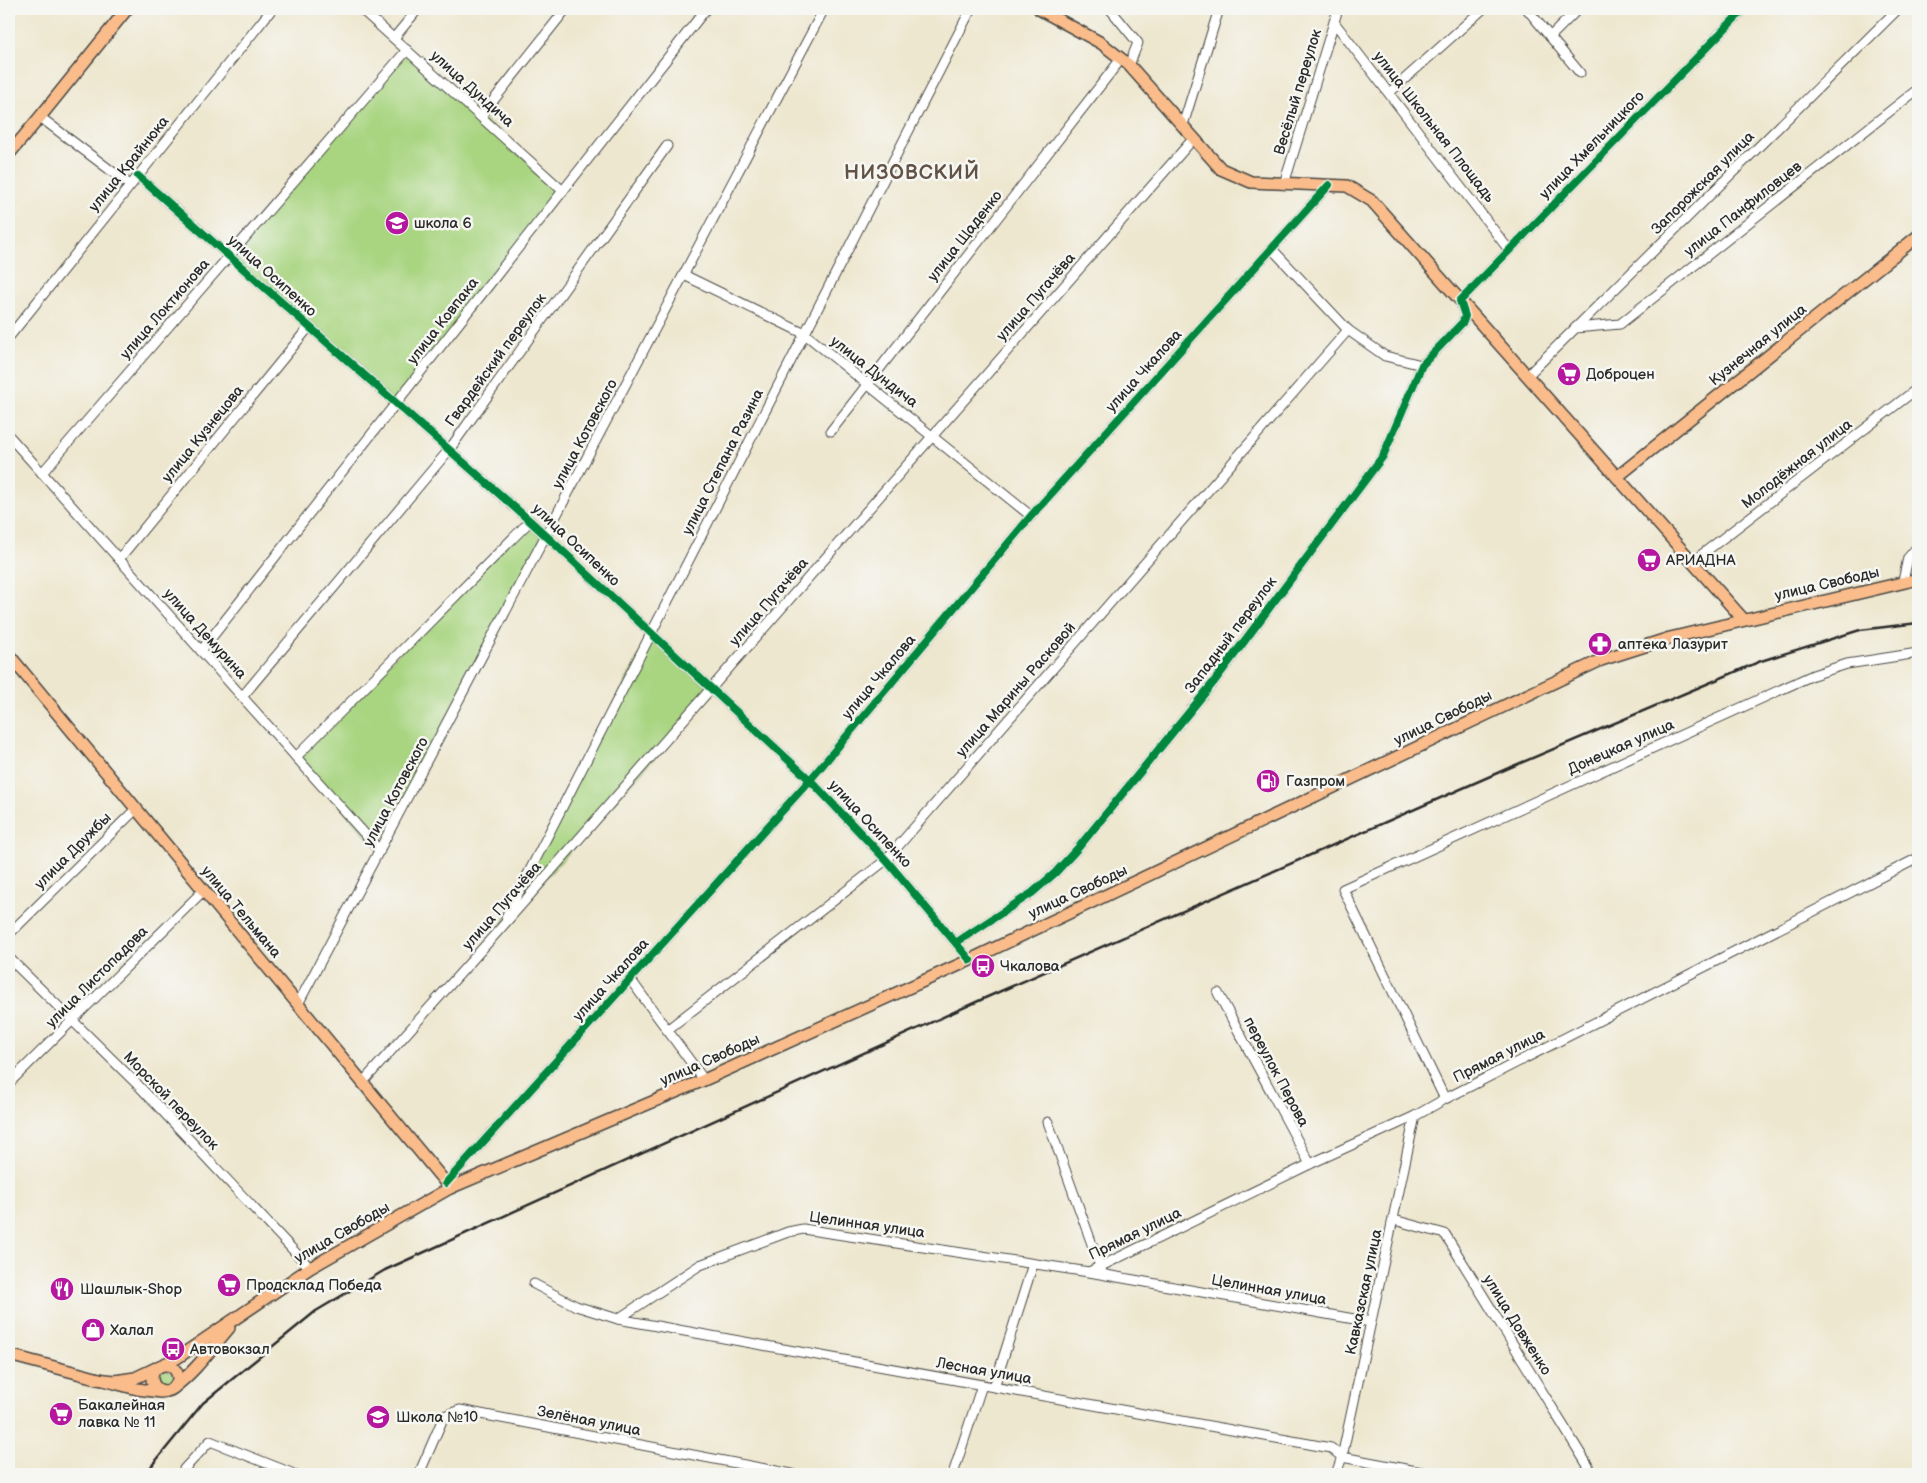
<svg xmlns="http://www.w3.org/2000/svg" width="1927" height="1483" font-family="'Balsamiq Sans',sans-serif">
  <rect width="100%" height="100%" fill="#f6f6f2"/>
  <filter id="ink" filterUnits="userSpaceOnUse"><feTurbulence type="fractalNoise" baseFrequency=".02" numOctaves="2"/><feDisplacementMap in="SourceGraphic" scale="10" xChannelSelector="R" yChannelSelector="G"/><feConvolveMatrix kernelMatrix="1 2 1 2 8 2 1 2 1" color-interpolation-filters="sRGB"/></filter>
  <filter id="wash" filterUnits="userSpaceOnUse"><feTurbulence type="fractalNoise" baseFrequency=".0096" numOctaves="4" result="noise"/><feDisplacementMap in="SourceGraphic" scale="20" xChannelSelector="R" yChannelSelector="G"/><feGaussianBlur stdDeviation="1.12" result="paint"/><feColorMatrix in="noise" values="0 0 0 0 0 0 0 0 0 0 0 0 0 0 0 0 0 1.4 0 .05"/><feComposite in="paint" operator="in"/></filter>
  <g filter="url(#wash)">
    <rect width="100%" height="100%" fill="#eee7cf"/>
    <!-- green -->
    <g fill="#a9d581" stroke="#6a8056">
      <polygon points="407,50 563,191 396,404 229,256"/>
      <polygon points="530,521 546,536 380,851 296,757"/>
      <polygon points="650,634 714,692 500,929"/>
      <circle cx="165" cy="1379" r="9"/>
    </g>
  </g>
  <g filter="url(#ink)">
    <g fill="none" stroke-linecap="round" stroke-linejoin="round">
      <!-- minor casing -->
      <g stroke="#484744" stroke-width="11">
        <g id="minor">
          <polyline points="361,9 563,191"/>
          <polyline points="1110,9 1138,43 1129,65"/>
          <polyline points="1527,9 1580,73"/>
          <polyline points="1334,22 1509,250"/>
          <polyline points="1550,37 1578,9"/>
          <polyline points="394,38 418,9"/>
          <polyline points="1389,93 1483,9"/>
          <polyline points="481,116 566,9"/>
          <polyline points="40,117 130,185"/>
          <polyline points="1183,125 1219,9"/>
          <polyline points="138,176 530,521 810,780 886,860 970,960"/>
          <polyline points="1284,184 1338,9"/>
          <polyline points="1273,250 1348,330 1385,356 1422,365"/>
          <polyline points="684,275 805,334 1031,516"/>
          <polyline points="1575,328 1620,324 1918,89"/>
          <polyline points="9,337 272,9"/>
          <polyline points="1527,376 1898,9"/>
          <polyline points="831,431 1121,59"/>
          <polyline points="9,436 380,851"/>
          <polyline points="42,473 407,50"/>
          <polyline points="119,559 309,327"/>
          <polyline points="1692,562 1918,388"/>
          <polyline points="1903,581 1908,558 1918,546"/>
          <polyline points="201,651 706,9"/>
          <polyline points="242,697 449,450 667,146"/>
          <polyline points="296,757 530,521"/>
          <polyline points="506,917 971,9"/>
          <polyline points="9,934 136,809"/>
          <polyline points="957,942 1032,893 1055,873 1078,848 1213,683 1383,456 1422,365 1463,322 1465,316 1460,301 1744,9"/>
          <polyline points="9,958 139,1086 310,1268"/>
          <polyline points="630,979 704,1080"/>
          <polyline points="1218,993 1310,1164"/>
          <polyline points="298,1004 824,9"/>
          <polyline points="667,1030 886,860 1348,330"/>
          <polyline points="363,1082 500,929 1194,138"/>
          <polyline points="9,1083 204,890"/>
          <polyline points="1445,1099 1343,889 1813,675 1847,664 1918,653"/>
          <polyline points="1048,1122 1102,1272"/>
          <polyline points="446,1183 810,780 1031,516 1329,185"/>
          <polyline points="1394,1220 1445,1234 1593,1474"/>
          <polyline points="1089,1272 1310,1164 1415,1116 1445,1099 1918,858"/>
          <polyline points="534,1284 576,1306 618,1319 1331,1448 1342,1457 1432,1474"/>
          <polyline points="618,1319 700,1265 788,1232 803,1229 1089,1272 1371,1322"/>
          <polyline points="994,1387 1033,1264"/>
          <polyline points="182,1474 184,1469 210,1441 294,1474"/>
          <polyline points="419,1474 444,1416 460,1410 792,1474"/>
          <polyline points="953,1474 982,1385"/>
          <polyline points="1336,1474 1342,1457 1415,1116"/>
        </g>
      </g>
      <!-- major casing -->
      <g stroke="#484744" stroke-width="14">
        <g id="major">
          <polyline points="1039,9 1101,43 1129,65 1221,169 1251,182 1347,186 1372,201 1743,619"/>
          <polyline points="9,154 40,117 127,9"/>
          <polyline points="1617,477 1918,236"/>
          <polyline points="9,655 450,1188"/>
          <polyline points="9,1355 137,1389 161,1392 166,1391"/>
          <circle cx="165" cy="1378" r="13"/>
          <polyline points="96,1379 115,1381 135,1378 177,1358 310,1268 450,1188 704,1080 970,960 1601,660 1670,638 1918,579"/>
          <path d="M 173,1388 C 195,1372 211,1349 229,1328"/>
        </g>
      </g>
      <!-- minor -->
      <use href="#minor" stroke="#fff" stroke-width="9"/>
      <!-- major -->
      <use href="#major" stroke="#f9bc8a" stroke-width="11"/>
      <!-- rail -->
      <polyline stroke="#2b2b2b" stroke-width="2.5" points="145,1474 203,1403 316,1311 385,1270 985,998 1511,767 1761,661 1860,630 1918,623"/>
      <!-- cycleway casing -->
      <g stroke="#f6f6f2" stroke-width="11">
        <g id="cycleway">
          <polyline points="138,176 530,521 810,780 886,860 970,960"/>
          <polyline points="957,942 1032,893 1055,873 1078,848 1213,683 1383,456 1422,365 1463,322 1465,316 1460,301 1744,9"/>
          <polyline points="446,1183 810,780 1031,516 1329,185"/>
        </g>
      </g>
      <!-- cycleway -->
      <use href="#cycleway" stroke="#00873e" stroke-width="8"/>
    </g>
  </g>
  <!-- icons -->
  <defs>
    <g id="school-disc" transform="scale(1.25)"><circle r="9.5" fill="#b5179e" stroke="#f6f6f2"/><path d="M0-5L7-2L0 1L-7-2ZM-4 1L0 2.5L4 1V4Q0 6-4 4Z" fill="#fff"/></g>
    <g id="supermarket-disc" transform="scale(1.25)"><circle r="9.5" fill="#b5179e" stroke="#f6f6f2"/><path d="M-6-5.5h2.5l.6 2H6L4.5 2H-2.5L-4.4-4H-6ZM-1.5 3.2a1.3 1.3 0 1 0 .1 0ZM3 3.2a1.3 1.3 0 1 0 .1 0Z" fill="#fff"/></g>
    <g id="pharmacy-disc" transform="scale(1.25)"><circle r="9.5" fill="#b5179e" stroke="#f6f6f2"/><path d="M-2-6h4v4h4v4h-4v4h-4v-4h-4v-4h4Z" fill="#fff"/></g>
    <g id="fuel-disc" transform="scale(1.25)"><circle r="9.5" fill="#b5179e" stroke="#f6f6f2"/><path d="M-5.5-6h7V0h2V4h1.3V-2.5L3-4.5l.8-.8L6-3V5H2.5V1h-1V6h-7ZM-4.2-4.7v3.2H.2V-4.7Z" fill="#fff"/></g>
    <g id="bus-disc" transform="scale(1.25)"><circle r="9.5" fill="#b5179e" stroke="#f6f6f2"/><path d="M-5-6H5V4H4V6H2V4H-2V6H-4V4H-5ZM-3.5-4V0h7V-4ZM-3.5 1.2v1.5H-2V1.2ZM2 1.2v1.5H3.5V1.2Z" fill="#fff"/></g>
    <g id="restaurant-disc" transform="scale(1.25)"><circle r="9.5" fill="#b5179e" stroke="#f6f6f2"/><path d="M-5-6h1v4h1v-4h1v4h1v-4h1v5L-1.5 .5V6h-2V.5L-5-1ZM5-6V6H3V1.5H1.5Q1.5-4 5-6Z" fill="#fff"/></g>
    <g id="shop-disc" transform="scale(1.25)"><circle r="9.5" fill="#b5179e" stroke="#f6f6f2"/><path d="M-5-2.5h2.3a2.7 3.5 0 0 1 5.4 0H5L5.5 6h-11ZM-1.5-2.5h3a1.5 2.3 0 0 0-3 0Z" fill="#fff"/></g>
  </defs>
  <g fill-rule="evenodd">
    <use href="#school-disc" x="397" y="223"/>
    <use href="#supermarket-disc" x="1569" y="374"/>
    <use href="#supermarket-disc" x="1649" y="560"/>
    <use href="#pharmacy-disc" x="1600" y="644"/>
    <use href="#fuel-disc" x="1268" y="781"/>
    <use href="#bus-disc" x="983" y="966"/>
    <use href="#supermarket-disc" x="229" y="1285"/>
    <use href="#restaurant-disc" x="62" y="1289"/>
    <use href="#shop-disc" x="93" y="1330"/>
    <use href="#bus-disc" x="173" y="1349"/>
    <use href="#supermarket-disc" x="61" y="1414"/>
    <use href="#school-disc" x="378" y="1417"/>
  </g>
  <g text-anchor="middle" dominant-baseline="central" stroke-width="5" stroke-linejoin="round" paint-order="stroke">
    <!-- street labels -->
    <g font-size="15" fill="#2b2b2b" stroke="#f6f6f2">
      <text transform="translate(472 89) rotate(42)">улица Дундича</text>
      <text transform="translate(1298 92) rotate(-73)">Весёлый переулок</text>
      <text transform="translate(1434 127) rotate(52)">улица Школьная Площадь</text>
      <text transform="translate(1592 145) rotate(-46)">улица Хмельницкого</text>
      <text transform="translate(129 164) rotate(-51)">улица Крайнюка</text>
      <text transform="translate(1703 183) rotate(-45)">Запорожская улица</text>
      <text transform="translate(1743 209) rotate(-38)">улица Панфиловцев</text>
      <text transform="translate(965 236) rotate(-52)">улица Щаденко</text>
      <text transform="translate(272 276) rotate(42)">улица Осипенко</text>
      <text transform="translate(1036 297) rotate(-49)">улица Пугачёва</text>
      <text transform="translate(165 309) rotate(-49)">улица Локтионова</text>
      <text transform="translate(443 321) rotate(-52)">улица Ковпака</text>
      <text transform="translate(1758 345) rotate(-39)">Кузнечная улица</text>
      <text transform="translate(496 360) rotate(-54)">Гвардейский переулок</text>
      <text transform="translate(1144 371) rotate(-48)">улица Чкалова</text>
      <text transform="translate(874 372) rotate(38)">улица Дундича</text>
      <text transform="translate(203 434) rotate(-51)">улица Кузнецова</text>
      <text transform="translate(585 434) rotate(-62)">улица Котовского</text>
      <text transform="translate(723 462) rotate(-63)">улица Степана Разина</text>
      <text transform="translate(1797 464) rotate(-38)">Молодёжная улица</text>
      <text transform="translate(576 545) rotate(43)">улица Осипенко</text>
      <text transform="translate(1827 584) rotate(-13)">улица Свободы</text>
      <text transform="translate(769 602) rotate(-49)">улица Пугачёва</text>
      <text transform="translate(205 634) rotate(48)">улица Демурина</text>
      <text transform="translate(1231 635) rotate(-53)">Западный переулок</text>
      <text transform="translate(879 677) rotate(-50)">улица Чкалова</text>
      <text transform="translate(1016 690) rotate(-49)">улица Марины Расковой</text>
      <text transform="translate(1443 718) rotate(-26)">улица Свободы</text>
      <text transform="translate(1621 747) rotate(-24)">Донецкая улица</text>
      <text transform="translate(396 792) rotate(-62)">улица Котовского</text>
      <text transform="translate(870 824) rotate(47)">улица Осипенко</text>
      <text transform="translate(73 851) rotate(-45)">улица Дружбы</text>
      <text transform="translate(1078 892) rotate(-25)">улица Свободы</text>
      <text transform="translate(502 906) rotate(-49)">улица Пугачёва</text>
      <text transform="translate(241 912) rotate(50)">улица Тельмана</text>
      <text transform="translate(97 977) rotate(-45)">улица Листопадова</text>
      <text transform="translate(611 980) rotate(-48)">улица Чкалова</text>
      <text transform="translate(1499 1056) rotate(-27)">Прямая улица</text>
      <text transform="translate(710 1060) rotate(-24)">улица Свободы</text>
      <text transform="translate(1276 1072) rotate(62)">переулок Перова</text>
      <text transform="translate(171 1101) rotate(46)">Морской переулок</text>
      <text transform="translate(867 1225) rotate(8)">Целинная улица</text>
      <text transform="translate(342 1233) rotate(-30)">улица Свободы</text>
      <text transform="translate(1135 1234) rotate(-26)">Прямая улица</text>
      <text transform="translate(1269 1290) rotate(10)">Целинная улица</text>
      <text transform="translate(1364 1292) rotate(-78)">Кавказская улица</text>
      <text transform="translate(1517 1325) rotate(58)">улица Довженко</text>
      <text transform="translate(984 1371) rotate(10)">Лесная улица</text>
      <text transform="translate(589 1421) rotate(11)">Зелёная улица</text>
    </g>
    <!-- poi labels -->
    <g font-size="15" fill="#2b2b2b" stroke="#f6f6f2" text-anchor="start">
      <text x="414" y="223">школа 6</text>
      <text x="1586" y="374">Доброцен</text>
      <text x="1666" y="560">АРИАДНА</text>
      <text x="1618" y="644">аптека Лазурит</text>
      <text x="1286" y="781">Газпром</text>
      <text x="1000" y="966">Чкалова</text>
      <text x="246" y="1285">Продсклад Победа</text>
      <text x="80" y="1289">Шашлык-Shop</text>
      <text x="110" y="1330">Халал</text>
      <text x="190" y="1349">Автовокзал</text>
      <text x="78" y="1405">Бакалейная<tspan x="78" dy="17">лавка № 11</tspan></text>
      <text x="396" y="1417">Школа №10</text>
    </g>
    <!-- district labels -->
    <g font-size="20" font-weight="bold" letter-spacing="1" fill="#635346" stroke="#f6f6f2">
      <text x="912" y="173">НИЗОВСКИЙ</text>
    </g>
  </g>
  <!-- margin -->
  <rect width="1927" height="1483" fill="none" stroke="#f6f6f2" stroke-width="30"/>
</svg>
